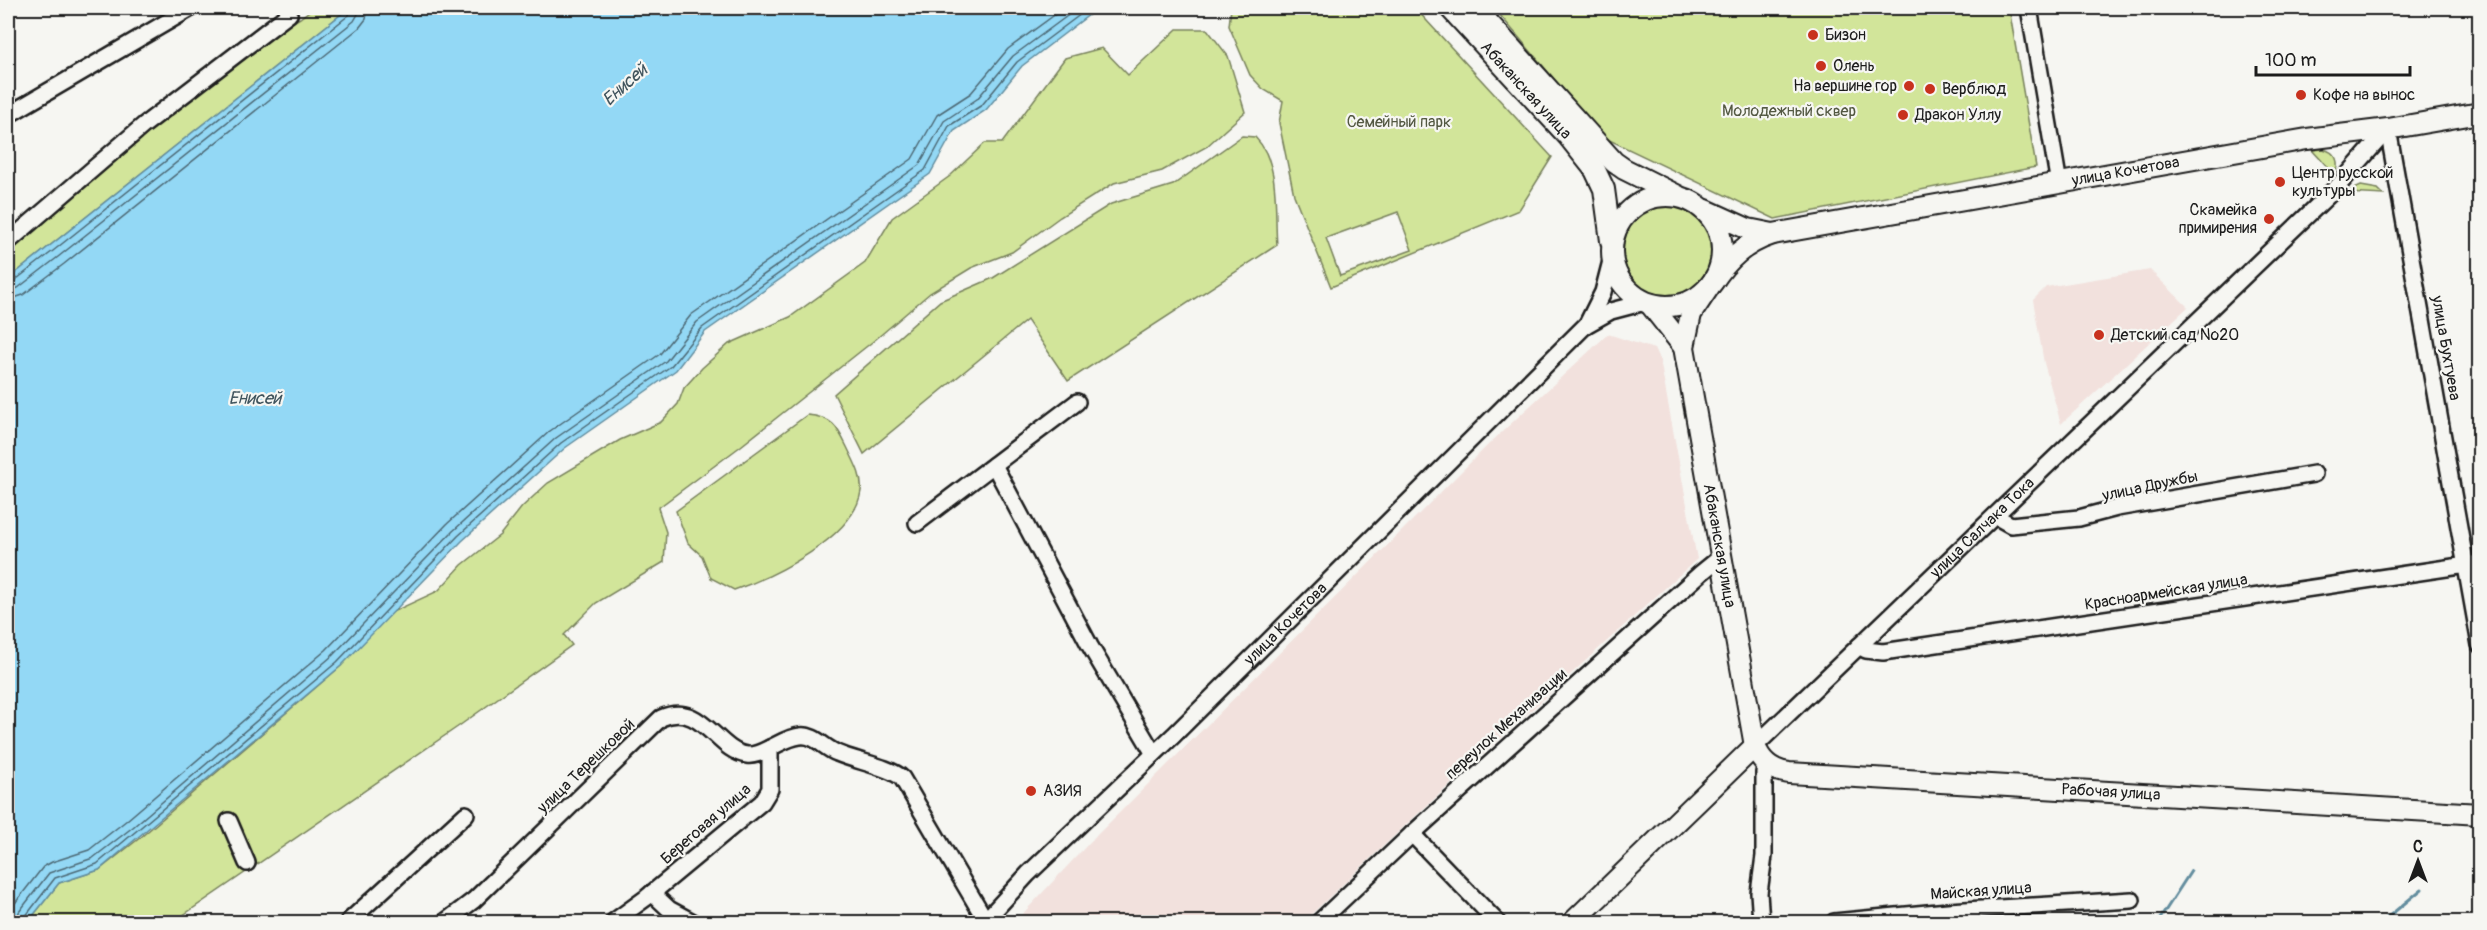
<svg xmlns="http://www.w3.org/2000/svg" width="2487" height="930" font-family="Pangolin,sans-serif">
  <rect width="100%" height="100%" fill="#f6f6f2"/>
  <filter id="ink" filterUnits="userSpaceOnUse"><feTurbulence type="fractalNoise" baseFrequency=".0167" numOctaves="2"/><feDisplacementMap in="SourceGraphic" scale="12" xChannelSelector="R" yChannelSelector="G"/><feConvolveMatrix kernelMatrix="1 2 1 2 8 2 1 2 1" color-interpolation-filters="sRGB"/></filter>
  <g filter="url(#ink)">
    <!-- built -->
    <g fill="#f2e1dd">
      <polygon points="2150,270 2188,307 2061,424 2044,363 2033,300 2046,287"/>
      <polygon points="1608,334 1654,349 1660,360 1697,559 1410,821 1303,922 1015,922 1090,842 1490,443"/>
    </g>
    <!-- green -->
    <g fill="#d2e59a" stroke="#77805b" stroke-width="1.5" fill-rule="evenodd">
      <polygon points="313,8 349,8 8,279 8,250 147,131 270,35 300,18"/>
      <path d="M 1231,8 L 1415,8 L 1552,157 L 1519,210 L 1331,287 L 1294,195 L 1279,123 L 1283,101 L 1263,89 L 1250,75 L 1229,26 ZM 1398,212 L 1412,250 L 1340,276 L 1326,238 Z"/>
      <polygon points="1494,8 2009,8 2036,167 1775,219 1603,137"/>
      <polygon points="1177,29 1207,29 1228,56 1245,112 1206,147 1162,171 1114,183 1060,217 1012,252 971,268 930,293 876,339 741,446 658,508 666,532 664,562 596,603 564,635 572,645 459,726 173,922 28,922 59,883 99,870 141,837 341,666 390,613 438,591 462,565 500,535 522,507 548,483 620,440 661,422 678,404 684,388 702,368 729,344 790,317 865,263 892,218 950,176 985,143 1002,143 1065,58 1102,48 1128,75"/>
      <path d="M 1242,136 L 1255,137 C 1281,163 1274,211 1277,245 L 1068,381 L 1027,320 L 864,454 L 834,394 L 940,301 L 993,278 L 1111,204 L 1173,185 Z"/>
      <path d="M 2323,149 C 2336,152 2341,163 2334,174 L 2312,150 Z"/>
      <polygon points="2361,186 2378,189 2384,195 2346,193"/>
      <circle cx="1667" cy="253" r="47"/>
      <path d="M 807,415 C 832,417 837,426 847,447 C 853,460 863,476 861,491 C 855,537 773,577 734,590 L 711,578 L 702,556 L 688,543 L 676,511 Z"/>
    </g>
    <!-- water -->
    <polygon fill="#93d8f5" stroke="#638d9e" stroke-width="1.5" points="349,8 1098,8 1022,66 986,110 954,131 930,174 705,332 676,370 565,448 462,541 341,666 99,870 59,883 28,922 8,922 8,279"/>
    <g fill="none" stroke-linecap="round" stroke-linejoin="round">
      <!-- shore -->
      <g stroke="#4c6773" stroke-width="1.5">
        <polyline points="8,283 13,282 53,251 349,15 352,8"/>
        <polyline points="8,291 18,288 58,257 354,21 358,14 359,8"/>
        <polyline points="8,300 23,295 64,264 359,28 366,19 368,8"/>
        <polyline points="8,919 12,907 43,867 52,862 89,850 127,820 326,650 447,524 550,431 660,354 691,315 912,159 937,115 971,93 1008,49 1064,8"/>
        <polyline points="16,922 19,912 49,873 93,858 133,827 332,656 453,531 556,438 666,361 697,322 919,165 944,121 977,99 1013,56 1078,8"/>
        <polyline points="24,922 25,917 55,878 97,864 337,662 458,536 561,443 671,366 702,328 925,170 949,126 982,105 1017,62 1089,8"/>
      </g>
      <!-- stream -->
      <g stroke="#638d9e" stroke-width="3">
        <polyline points="2158,922 2191,871"/>
        <polyline points="2382,922 2422,889"/>
      </g>
      <!-- minor casing -->
      <g stroke="#1c1c1c" stroke-width="20">
        <g id="minor">
          <polyline points="2029,8 2059,184"/>
          <polyline points="8,115 191,8"/>
          <polyline points="2388,129 2480,645"/>
          <polyline points="8,242 144,125 289,14 287,8"/>
          <polyline points="1588,322 1603,292 1612,257"/>
          <polyline points="994,465 1090,646 1154,754"/>
          <polyline points="1995,516 2011,525 2079,518 2117,508 2314,474"/>
          <polyline points="917,523 1077,402"/>
          <polyline points="1859,646 1866,650 1883,652 2480,563"/>
          <path id="s1" d="M 1755,746 L 2337,187 L 2388,129"/>
          <polyline points="229,821 247,863"/>
          <polyline points="1412,834 1497,922"/>
          <polyline points="652,893 669,909 693,922"/>
          <polyline points="348,922 466,814"/>
          <path d="M 445,922 L 474,900 L 661,718 C 702,700 716,751 747,755 C 755,756 762,752 770,748"/>
          <path d="M 613,922 L 646,898 L 762,802 L 770,789 L 770,748 C 779,744 789,737 800,736 C 815,734 824,748 837,753 C 855,761 890,767 902,778 L 986,921"/>
          <path id="s2" d="M 984,922 L 1028,874 L 1174,735 L 1586,325 L 1611,311 L 1645,302"/>
          <polyline points="1319,922 1412,834 1701,573 1722,556"/>
          <polyline points="1761,922 1759,893 1764,856 1764,772 1768,765"/>
          <polyline points="1834,922 1948,911 2132,900"/>
        </g>
      </g>
      <!-- major casing -->
      <g stroke="#1c1c1c" stroke-width="24">
        <g id="major">
          <path id="s3" d="M 1450,8 L 1568,136 L 1595,170 L 1604,189 L 1611,241"/>
          <polyline points="1475,8 1614,162 1624,169 1678,196"/>
          <circle cx="1667" cy="251" r="55"/>
          <polyline points="1706,210 1748,229 1773,234"/>
          <path id="s4" d="M 1712,283 C 1728,259 1745,243 1773,234 L 2307,139 L 2388,129 L 2480,113"/>
          <path id="s5" d="M 1709,287 L 1691,314 L 1684,347 L 1755,746 C 1761,762 1772,771 1789,773 L 2480,814"/>
          <polyline points="1650,304 1684,347"/>
          <polyline points="1573,922 1755,746"/>
        </g>
      </g>
      <!-- minor -->
      <use href="#minor" stroke="#f6f6f2" stroke-width="15"/>
      <!-- major -->
      <use href="#major" stroke="#f6f6f2" stroke-width="20"/>
    </g>
  </g>
  <!-- markers -->
  <g fill="#c8321e" stroke="#f6f6f2" stroke-width="2">
    <circle cx="1813" cy="35" r="6"/>
    <circle cx="1821" cy="66" r="6"/>
    <circle cx="1909" cy="86" r="6"/>
    <circle cx="1930" cy="89" r="6"/>
    <circle cx="2301" cy="95" r="6"/>
    <circle cx="1903" cy="115" r="6"/>
    <circle cx="2280" cy="182" r="6"/>
    <circle cx="2269" cy="219" r="6"/>
    <circle cx="2099" cy="335" r="6"/>
    <circle cx="1031" cy="791" r="6"/>
  </g>
  <g text-anchor="middle" dominant-baseline="central" stroke-width="4.5" stroke-linejoin="round" paint-order="stroke">
    <!-- poi labels -->
    <g font-size="16" fill="#1c1c1c" stroke="#f6f6f2" text-anchor="start">
      <text x="1825" y="35">Бизон</text>
      <text x="1833" y="66">Олень</text>
      <text x="1897" y="86" text-anchor="end">На вершине гор</text>
      <text x="1942" y="89">Верблюд</text>
      <text x="2313" y="95">Кофе на вынос</text>
      <text x="1915" y="115">Дракон Уллу</text>
      <text x="2292" y="173">Центр русской<tspan x="2292" dy="18">культуры</tspan></text>
      <text x="2257" y="210" text-anchor="end">Скамейка<tspan x="2257" dy="18">примирения</tspan></text>
      <text x="2111" y="335">Детский сад №20</text>
      <text x="1043" y="791">АЗИЯ</text>
    </g>
    <!-- street labels -->
    <g font-size="16" fill="#1c1c1c" stroke="#f6f6f2">
      <text stroke="none"><textPath href="#s3" startOffset="112">Абаканская улица</textPath></text>
      <text stroke="none"><textPath href="#s4" startOffset="438">улица Кочетова</textPath></text>
      <text transform="translate(2446 348) rotate(80)">улица Бухтуева</text>
      <text transform="translate(2150 486) rotate(-12)">улица Дружбы</text>
      <text stroke="none"><textPath href="#s1" startOffset="315">улица Салчака Тока</textPath></text>
      <text stroke="none"><textPath href="#s5" startOffset="268">Абаканская улица</textPath></text>
      <text transform="translate(2166 592) rotate(-9)">Красноармейская улица</text>
      <text stroke="none"><textPath href="#s2" startOffset="424">улица Кочетова</textPath></text>
      <text transform="translate(1506 724) rotate(-42)">переулок Механизации</text>
      <text transform="translate(586 766) rotate(-44)">улица Терешковой</text>
      <text stroke="none"><textPath href="#s5" startOffset="840">Рабочая улица</textPath></text>
      <text transform="translate(706 824) rotate(-41)">Береговая улица</text>
      <text transform="translate(1981 891) rotate(-4)">Майская улица</text>
    </g>
    <!-- park labels -->
    <g font-size="16" fill="#535842" stroke="#f6f6f2">
      <text x="1789" y="111">Молодежный сквер</text>
      <text x="1399" y="122">Семейный парк</text>
    </g>
    <!-- water labels -->
    <g font-size="18" font-style="italic" fill="#40545d" stroke="#f6f6f2">
      <text transform="translate(625 85) rotate(-42)">Енисей</text>
      <text x="255" y="398">Енисей</text>
    </g>
  </g>
  <!-- margin -->
  <rect width="2487" height="930" fill="none" stroke="#f6f6f2" stroke-width="30"/>
  <rect x="15" y="15" width="2457" height="900" fill="none" stroke="#1c1c1c" stroke-width="2" filter="url(#ink)"/>
  <!-- north arrow -->
  <g transform="translate(2418 861)" stroke="#f6f6f2" stroke-width="4.5" paint-order="stroke">
  <path d="M0-4.5L10 22L0 15L-10 22Z" fill="#1c1c1c"/>
  <text y="-9" font-size="16" font-weight="bold" text-anchor="middle" fill="#1c1c1c">С</text>
  </g>
  <!-- scale -->
  <path d="M2256 66v9h154v-9" fill="none" stroke="#1c1c1c" stroke-width="3"/>
  <text x="2265" y="66" font-size="18" fill="#1c1c1c" stroke="#f6f6f2" stroke-width="4.5" paint-order="stroke">100 m</text>
</svg>
